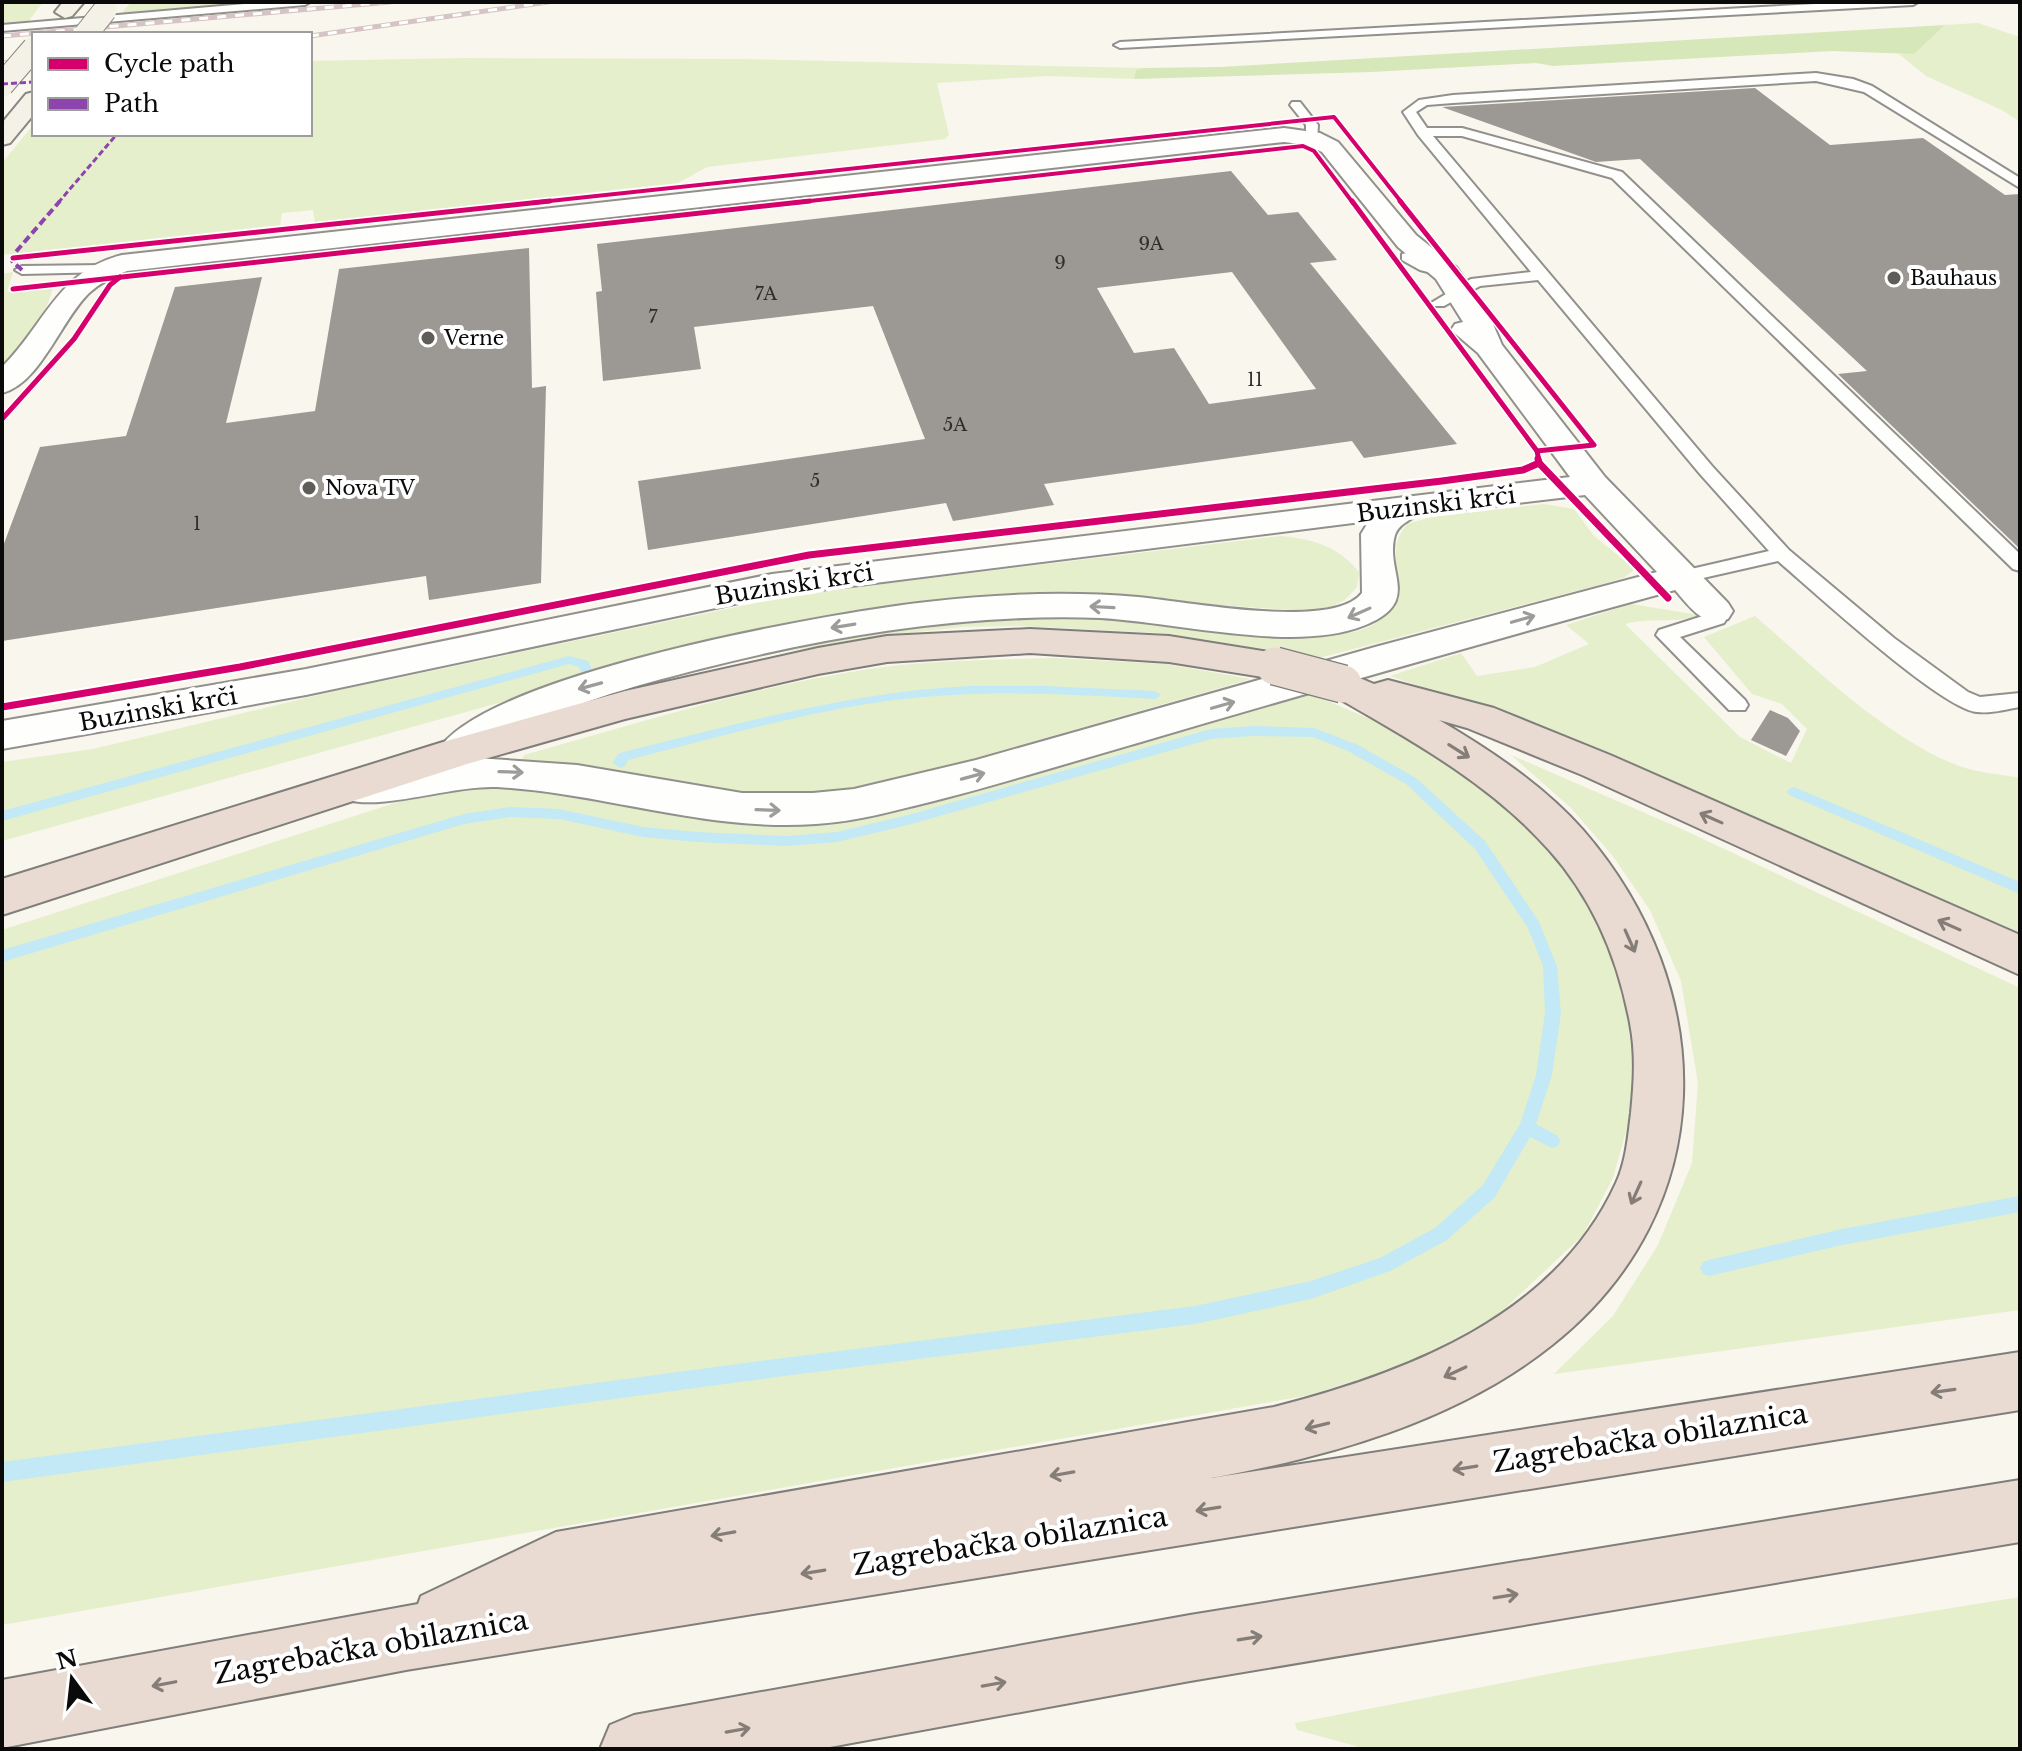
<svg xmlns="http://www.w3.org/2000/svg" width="2022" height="1751" font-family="'Libre Baskerville',serif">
  <rect width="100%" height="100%" fill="#f9f6ed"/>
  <!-- green -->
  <g fill="#e5efcb">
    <polygon points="2,2 43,2 27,23 5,25 2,25"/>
    <polygon points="131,2 260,2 121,14"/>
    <polygon points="1978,23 2020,37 2020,122 2002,110 1926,76 1899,54 1914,54 1945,25"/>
    <polygon points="462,58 739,59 1143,68 1136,70 1134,79 1047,76 937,83 949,135 945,139 707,167 678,183 315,222 313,210 282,213 280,225 2,255 2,163 34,124 34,134 310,134 310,61"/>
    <path d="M 13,272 L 7,292 L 53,287 C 46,318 24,344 2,366 L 2,274 Z"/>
    <path d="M 1544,504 L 1574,509 L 1594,536 L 1635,569 L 1625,577 L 1603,584 L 1315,659 L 1159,633 L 1017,626 L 963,627 L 889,635 L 757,656 L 755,654 C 866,632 979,613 1092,617 C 1126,619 1160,623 1194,626 C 1237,629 1339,647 1374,624 C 1425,590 1376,561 1407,524 L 1431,517 Z"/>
    <path d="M 1280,536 C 1313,539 1338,546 1359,572 L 1357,587 L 1345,600 L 1330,607 L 1305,611 L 1117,598 L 1036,597 L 581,680 L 2,841 L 2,762 L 93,749 L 340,690 L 799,594 Z"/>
    <path d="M 1631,604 L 1699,615 C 1677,624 1650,617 1625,624 L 1740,737 L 1791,763 L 1807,729 L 1782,704 L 1752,694 L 1704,637 L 1755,616 C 1814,667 1886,738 1959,766 C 1978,773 2000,774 2020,778 L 2020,941 L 1487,710 L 1390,676 L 1461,653 L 1477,676 L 1535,667 L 1589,644 L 1566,625 Z"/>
    <path d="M 1053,658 L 1166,664 L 1251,679 L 916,775 L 833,795 L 744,797 L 568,764 L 522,760 L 524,755 C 636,724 748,688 863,670 C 926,660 990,660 1053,658 Z"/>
    <polygon points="1311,694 1434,746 1510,802 1596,903 1632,1007 1635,1062 1630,1117 1613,1178 1583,1235 1498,1315 1412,1362 1310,1395 2,1625 2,930 401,801 470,787 536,787 702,819 768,827 847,822 905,809"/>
    <polygon points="1511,755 1684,830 2020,988 2020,1310 1554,1374 1613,1316 1658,1245 1692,1163 1698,1083 1681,981 1650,910 1612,855 1571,808"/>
    <polygon points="2020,1597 2020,1749 1367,1749 1297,1730 1295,1723 1585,1667"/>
  </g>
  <!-- forest -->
  <polygon fill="#d6e7b9" points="1945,25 1914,54 1832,51 1553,66 1536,63 1371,72 1134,79 1136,70 1143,68 1220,67"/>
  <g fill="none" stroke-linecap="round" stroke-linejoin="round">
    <!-- stream -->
    <g fill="#c2e9f5" fill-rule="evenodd">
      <polygon points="569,656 588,661 593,672 591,675 583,675 579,667 569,664 2,821 2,811"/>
      <path d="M 970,686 L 1044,686 L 1155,691 L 1161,695 L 1155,699 C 1068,694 981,689 894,700 C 804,712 716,738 628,760 L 625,766 L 620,768 L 613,763 L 618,754 L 623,752 C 739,724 849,692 970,686 Z"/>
      <polygon points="1253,726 1314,728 1358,745 1416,778 1485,841 1539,922 1557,966 1561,1013 1552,1075 1536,1124 1558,1136 1560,1141 1558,1146 1552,1148 1530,1137 1495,1197 1447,1240 1390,1271 1311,1299 1195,1324 776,1377 2,1482 2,1462 776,1359 1195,1306 1311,1281 1380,1258 1435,1228 1483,1185 1520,1124 1536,1075 1545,1013 1543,966 1528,928 1475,849 1406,784 1348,751 1313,737 1253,736 1211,739 908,825 837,842 786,846 697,842 643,837 559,819 510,817 464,824 2,962 2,950 464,814 510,807 559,809 643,827 697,832 786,836 837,832 908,815 1211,729"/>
      <polygon points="1794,787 2020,882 2020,894 1789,795 1787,792 1789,789"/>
      <polygon points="2020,1196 2020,1212 1842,1245 1709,1276 1703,1274 1700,1268 1703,1262 1709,1260 1842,1229"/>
    </g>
  </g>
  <!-- building -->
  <g fill="#9c9893" fill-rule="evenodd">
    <polygon points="1755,88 1830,145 1923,138 2005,195 2020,194 2020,549 1838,374 1867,371 1640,159 1596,162 1442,107"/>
    <path d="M 1231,171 L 1268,215 L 1298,212 L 1337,260 L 1310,263 L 1457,444 L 1364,458 L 1352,441 L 1044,484 L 1054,505 L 953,521 L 946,503 L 648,550 L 638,481 L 925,439 L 873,306 L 694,327 L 701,369 L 603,381 L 596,292 L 602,291 L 597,244 ZM 1232,272 L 1316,389 L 1209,404 L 1174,348 L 1134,353 L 1097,288 Z"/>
    <polygon points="529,248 532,388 546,386 541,583 429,600 426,576 2,641 2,549 40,447 126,436 175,287 262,277 226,423 315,411 339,269"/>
    <polygon points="1770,710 1788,718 1800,731 1786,756 1751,740"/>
  </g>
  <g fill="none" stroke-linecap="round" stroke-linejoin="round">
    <!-- service casing -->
    <g stroke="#92908c" stroke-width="4">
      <g id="service">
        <polygon points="267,2 310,2 305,5 2,31 2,25"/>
        <polygon points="1852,2 1918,2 1913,5 1120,48 1114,45 1120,42"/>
        <path d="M 1816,73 L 1853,79 L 1872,86 L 2020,178 L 2020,188 L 1864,92 L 1816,81 L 1453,103 L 1427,105 L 1416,112 L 1427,128 L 1462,128 L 1622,172 L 2020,554 L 2020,571 L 2013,569 L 1612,178 L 1462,136 L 1433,136 L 1712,466 L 1789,550 L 1894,638 L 1968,692 L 1980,697 L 2020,693 L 2020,707 C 2007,709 1991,714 1977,712 C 1941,709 1812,590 1778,561 L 1681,583 L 1674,581 L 1671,577 L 1674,573 L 1769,551 L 1700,474 L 1538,280 L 1480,286 L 1444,306 L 1434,306 L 1431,303 L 1471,279 L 1531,272 L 1418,135 L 1403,112 L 1419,100 L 1453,95 Z"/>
        <polygon points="1292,102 1300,102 1318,125 1317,141 1306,138 1306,125 1290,105"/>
        <polygon points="1407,253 1430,264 1453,270 1455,273 1448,277 1420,270 1402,260 1402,254"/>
        <polygon points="104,265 111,269 109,272 22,274 15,270 22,266"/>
        <polygon points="1715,605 1725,611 1727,618 1724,623 1680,637 1745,700 1748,705 1745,710 1729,710 1656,635 1659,630 1706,615 1708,606"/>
      </g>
    </g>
    <!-- minor casing -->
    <g stroke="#92908c" stroke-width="4">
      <path id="minor" d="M 1284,128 L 1320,133 L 1338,142 L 1416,235 L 1456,267 L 1489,315 L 1502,345 L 1605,477 L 1728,603 L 1733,611 L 1728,619 C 1702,627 1691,608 1675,590 C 1496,639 1318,690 1141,742 C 1071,762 1001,784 930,802 C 892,811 855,822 816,824 C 708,832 604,793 497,787 C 454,785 383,810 348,800 L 342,789 L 348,778 L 442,761 L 437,752 C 482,674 834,612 927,602 C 997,594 1068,591 1138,597 C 1185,601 1333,631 1362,593 L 1361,534 L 1369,521 L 772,596 L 306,695 L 2,749 L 2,721 L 306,669 L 772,574 L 1570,477 L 1478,353 L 1451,330 L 1455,324 L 1463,322 L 1436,279 L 1398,247 L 1322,152 L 1307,145 L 1284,142 L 127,271 C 113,276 100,283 89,293 C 61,320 40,384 2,393 L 2,367 C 45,325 57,271 122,255 ZM 1585,495 L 1657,572 L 1375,647 L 976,760 L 854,789 L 813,793 L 742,793 L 577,765 L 477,758 C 549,708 616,691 700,669 C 829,636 965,613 1100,618 C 1175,622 1295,653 1363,626 C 1424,602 1384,573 1395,535 C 1398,525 1409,521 1417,515 Z"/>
    </g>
    <!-- secondary casing -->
    <g stroke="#888783" stroke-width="4">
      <g id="secondary">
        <polygon points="63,2 84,2 72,16 65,18 55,12"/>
        <polygon points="34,92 34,114 10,143 2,145 2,123 26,94"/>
      </g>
    </g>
    <!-- motorway casing -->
    <g stroke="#7f7e7a" stroke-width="4">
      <g id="motorway">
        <polygon points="1030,629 1169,636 1275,653 1289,657 1294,666 1289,675 1275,679 1169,662 1030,653 887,662 818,674 625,719 467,764 2,915 2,879 443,742 625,691 818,648 887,636"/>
        <path d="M 1343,671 L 1374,684 L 1388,680 L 1494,708 L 1610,755 L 2020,935 L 2020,975 L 1582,775 L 1467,728 L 1439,720 C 1490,750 1543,785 1583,830 C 1720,988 1723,1209 1552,1345 C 1457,1421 1329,1457 1211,1478 L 2020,1352 L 2020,1410 L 406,1670 L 2,1748 L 2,1680 L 418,1604 L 421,1596 L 556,1532 L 1274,1407 C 1406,1373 1555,1317 1616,1183 C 1626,1162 1628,1136 1631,1113 C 1634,1082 1636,1054 1630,1023 C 1618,959 1593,899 1549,850 C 1489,782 1407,738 1329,693 L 1324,684 L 1329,675 Z"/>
        <polygon points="2020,1480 2020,1542 1190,1681 819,1749 600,1749 610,1725 634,1715 1190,1615"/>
      </g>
    </g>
    <!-- service -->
    <use href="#service" fill="#fefefc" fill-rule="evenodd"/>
    <!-- minor -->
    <use href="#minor" fill="#fefefc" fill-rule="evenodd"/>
    <!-- secondary -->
    <use href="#secondary" fill="#f4f1e7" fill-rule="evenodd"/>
    <!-- motorway -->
    <use href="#motorway" fill="#e9dbd2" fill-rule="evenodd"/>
    <!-- rail casing -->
    <g stroke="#d6c3c4" stroke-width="5">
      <g id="rail">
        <polyline points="2,36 390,2"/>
        <polyline points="310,36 548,2"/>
        <polyline points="2,63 34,60"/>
      </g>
    </g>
    <!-- rail -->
    <use href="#rail" stroke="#fff" stroke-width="3" stroke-dasharray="9" stroke-linecap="butt"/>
    <!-- secondary-bridge casing -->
    <g stroke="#888783" stroke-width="25" stroke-linecap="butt">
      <g id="secondary-bridge">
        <polyline points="86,34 105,10"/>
        <polyline points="2,85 34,48"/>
      </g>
    </g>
    <!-- motorway-bridge casing -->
    <g stroke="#7f7e7a" stroke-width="40" stroke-linecap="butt">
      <polyline id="motorway-bridge" points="1275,666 1343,684"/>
    </g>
    <!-- secondary-bridge -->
    <use href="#secondary-bridge" stroke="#f4f1e7" stroke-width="23"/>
    <!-- motorway-bridge -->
    <use href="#motorway-bridge" stroke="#e9dbd2" stroke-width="37"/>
    <!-- quiet-far1 -->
    <g stroke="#8e44ad" stroke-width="3" stroke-dasharray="6 3" stroke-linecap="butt">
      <polyline points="2,84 34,82"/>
      <polyline points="58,203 117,134"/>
    </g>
    <!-- quiet -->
    <polyline stroke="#8e44ad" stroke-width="4" stroke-dasharray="8 4" stroke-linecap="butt" points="22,270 12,261 14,254 60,201"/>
    <!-- cycleway-far2 casing -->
    <g stroke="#fff" stroke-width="7">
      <g id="cycleway-far2">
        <polyline points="531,203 1334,117 1402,203"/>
        <polyline points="792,203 1303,146 1314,151 1353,203"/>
      </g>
    </g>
    <!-- cycleway-far1 casing -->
    <g stroke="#fff" stroke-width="8">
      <g id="cycleway-far1">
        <polyline points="1352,201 1537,451 1539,461"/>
        <polyline points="1400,201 1594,445 1537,451"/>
        <polyline points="13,258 550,201"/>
        <polyline points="13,289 810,201"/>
        <polyline points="2,419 74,339 110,285 120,277"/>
      </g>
    </g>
    <!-- cycleway casing -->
    <g stroke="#fff" stroke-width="11">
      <g id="cycleway">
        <polyline points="1539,463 1668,598"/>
        <polyline points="2,707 240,667 809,555 1442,481 1523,470 1539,463 1538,459"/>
      </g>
    </g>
    <!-- cycleway-far2 -->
    <use href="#cycleway-far2" stroke="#d6006c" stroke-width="4"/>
    <!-- cycleway-far1 -->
    <use href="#cycleway-far1" stroke="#d6006c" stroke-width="5"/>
    <!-- cycleway -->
    <use href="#cycleway" stroke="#d6006c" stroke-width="7"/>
  </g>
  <!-- one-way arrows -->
  <defs><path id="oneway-shaft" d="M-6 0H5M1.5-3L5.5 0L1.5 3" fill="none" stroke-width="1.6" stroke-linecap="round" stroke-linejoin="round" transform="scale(2)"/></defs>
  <g stroke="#9c9c9b">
    <use href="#oneway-shaft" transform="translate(1102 607) rotate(-177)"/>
    <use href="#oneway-shaft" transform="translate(1359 613) rotate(156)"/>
    <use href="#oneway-shaft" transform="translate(1523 619) rotate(-16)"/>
    <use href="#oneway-shaft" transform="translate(843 626) rotate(171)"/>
    <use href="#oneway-shaft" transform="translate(590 686) rotate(165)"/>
    <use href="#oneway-shaft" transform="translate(1223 705) rotate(-16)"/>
    <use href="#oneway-shaft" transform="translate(511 772) rotate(2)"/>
    <use href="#oneway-shaft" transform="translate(973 776) rotate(-15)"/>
    <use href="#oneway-shaft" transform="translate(768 810) rotate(2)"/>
  </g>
  <g stroke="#857d78">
    <use href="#oneway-shaft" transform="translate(1459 751) rotate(32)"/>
    <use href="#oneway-shaft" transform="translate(1711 818) rotate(-156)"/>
    <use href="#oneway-shaft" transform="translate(1949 925) rotate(-156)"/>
    <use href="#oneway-shaft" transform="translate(1630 941) rotate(66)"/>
    <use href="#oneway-shaft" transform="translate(1636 1193) rotate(114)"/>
    <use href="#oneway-shaft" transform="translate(1455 1372) rotate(155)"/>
    <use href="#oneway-shaft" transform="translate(1943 1391) rotate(172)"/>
    <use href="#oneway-shaft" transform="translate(1317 1426) rotate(166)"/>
    <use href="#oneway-shaft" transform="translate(1465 1468) rotate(171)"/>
    <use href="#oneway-shaft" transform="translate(1062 1474) rotate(170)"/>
    <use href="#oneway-shaft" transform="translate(1208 1509) rotate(171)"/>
    <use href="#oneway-shaft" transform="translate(723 1534) rotate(170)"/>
    <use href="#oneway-shaft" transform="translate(813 1572) rotate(171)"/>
    <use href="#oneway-shaft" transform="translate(1506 1596) rotate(-9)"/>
    <use href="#oneway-shaft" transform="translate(1250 1638) rotate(-9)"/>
    <use href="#oneway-shaft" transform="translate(164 1684) rotate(169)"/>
    <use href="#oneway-shaft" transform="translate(994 1684) rotate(-10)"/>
    <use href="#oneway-shaft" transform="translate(738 1730) rotate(-10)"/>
  </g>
  <!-- markers -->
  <g fill="#5e5d59" stroke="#fff" stroke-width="3">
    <circle cx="1894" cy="278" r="8"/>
    <circle cx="428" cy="338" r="8"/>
    <circle cx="309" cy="488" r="8"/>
  </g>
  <g text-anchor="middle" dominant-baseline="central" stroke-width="8" stroke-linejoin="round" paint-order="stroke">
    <!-- far-number labels -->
    <g font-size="18" fill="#2e2e2c">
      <text x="1151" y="244">9A</text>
      <text x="1060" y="263">9</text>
      <text x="766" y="294">7A</text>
      <text x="653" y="317">7</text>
      <text x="1255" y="380">11</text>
      <text x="955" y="425">5A</text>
      <text x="815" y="481">5</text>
      <text x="197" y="524">1</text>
    </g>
    <!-- far-poi labels -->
    <g font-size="20" fill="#0a0a0a" stroke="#fff" text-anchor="start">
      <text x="1910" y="278">Bauhaus</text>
      <text x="444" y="338">Verne</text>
      <text x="325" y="488">Nova TV</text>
    </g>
    <!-- street labels -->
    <g font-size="24" fill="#0a0a0a" stroke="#fff">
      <text transform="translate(1436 504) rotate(-7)">Buzinski krči</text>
      <text transform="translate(794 584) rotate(-9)">Buzinski krči</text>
      <text transform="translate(158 709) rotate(-10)">Buzinski krči</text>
    </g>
    <!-- near-street labels -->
    <g font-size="28" fill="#0a0a0a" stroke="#fff">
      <text transform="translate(1650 1438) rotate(-9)">Zagrebačka obilaznica</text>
      <text transform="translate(1010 1541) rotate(-9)">Zagrebačka obilaznica</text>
      <text transform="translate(371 1647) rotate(-10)">Zagrebačka obilaznica</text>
    </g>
  </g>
  <!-- border -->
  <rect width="2022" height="1751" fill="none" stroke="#0a0a0a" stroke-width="8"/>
  <!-- legend -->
  <rect x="32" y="32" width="280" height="104" fill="#ffffff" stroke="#9d9d9d" stroke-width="2"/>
  <rect x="48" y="58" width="40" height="12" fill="#d6006c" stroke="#9d9d9d" stroke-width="2"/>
  <text x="104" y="72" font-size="24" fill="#0a0a0a">Cycle path</text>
  <rect x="48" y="98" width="40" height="12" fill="#8e44ad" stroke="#9d9d9d" stroke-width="2"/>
  <text x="104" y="112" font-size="24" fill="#0a0a0a">Path</text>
  <!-- north arrow -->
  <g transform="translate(72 1679) rotate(345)" stroke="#ffffff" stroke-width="6" paint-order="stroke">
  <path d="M0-6L14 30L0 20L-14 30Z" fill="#0a0a0a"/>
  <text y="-12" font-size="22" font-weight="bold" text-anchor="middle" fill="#0a0a0a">N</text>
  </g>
</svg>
